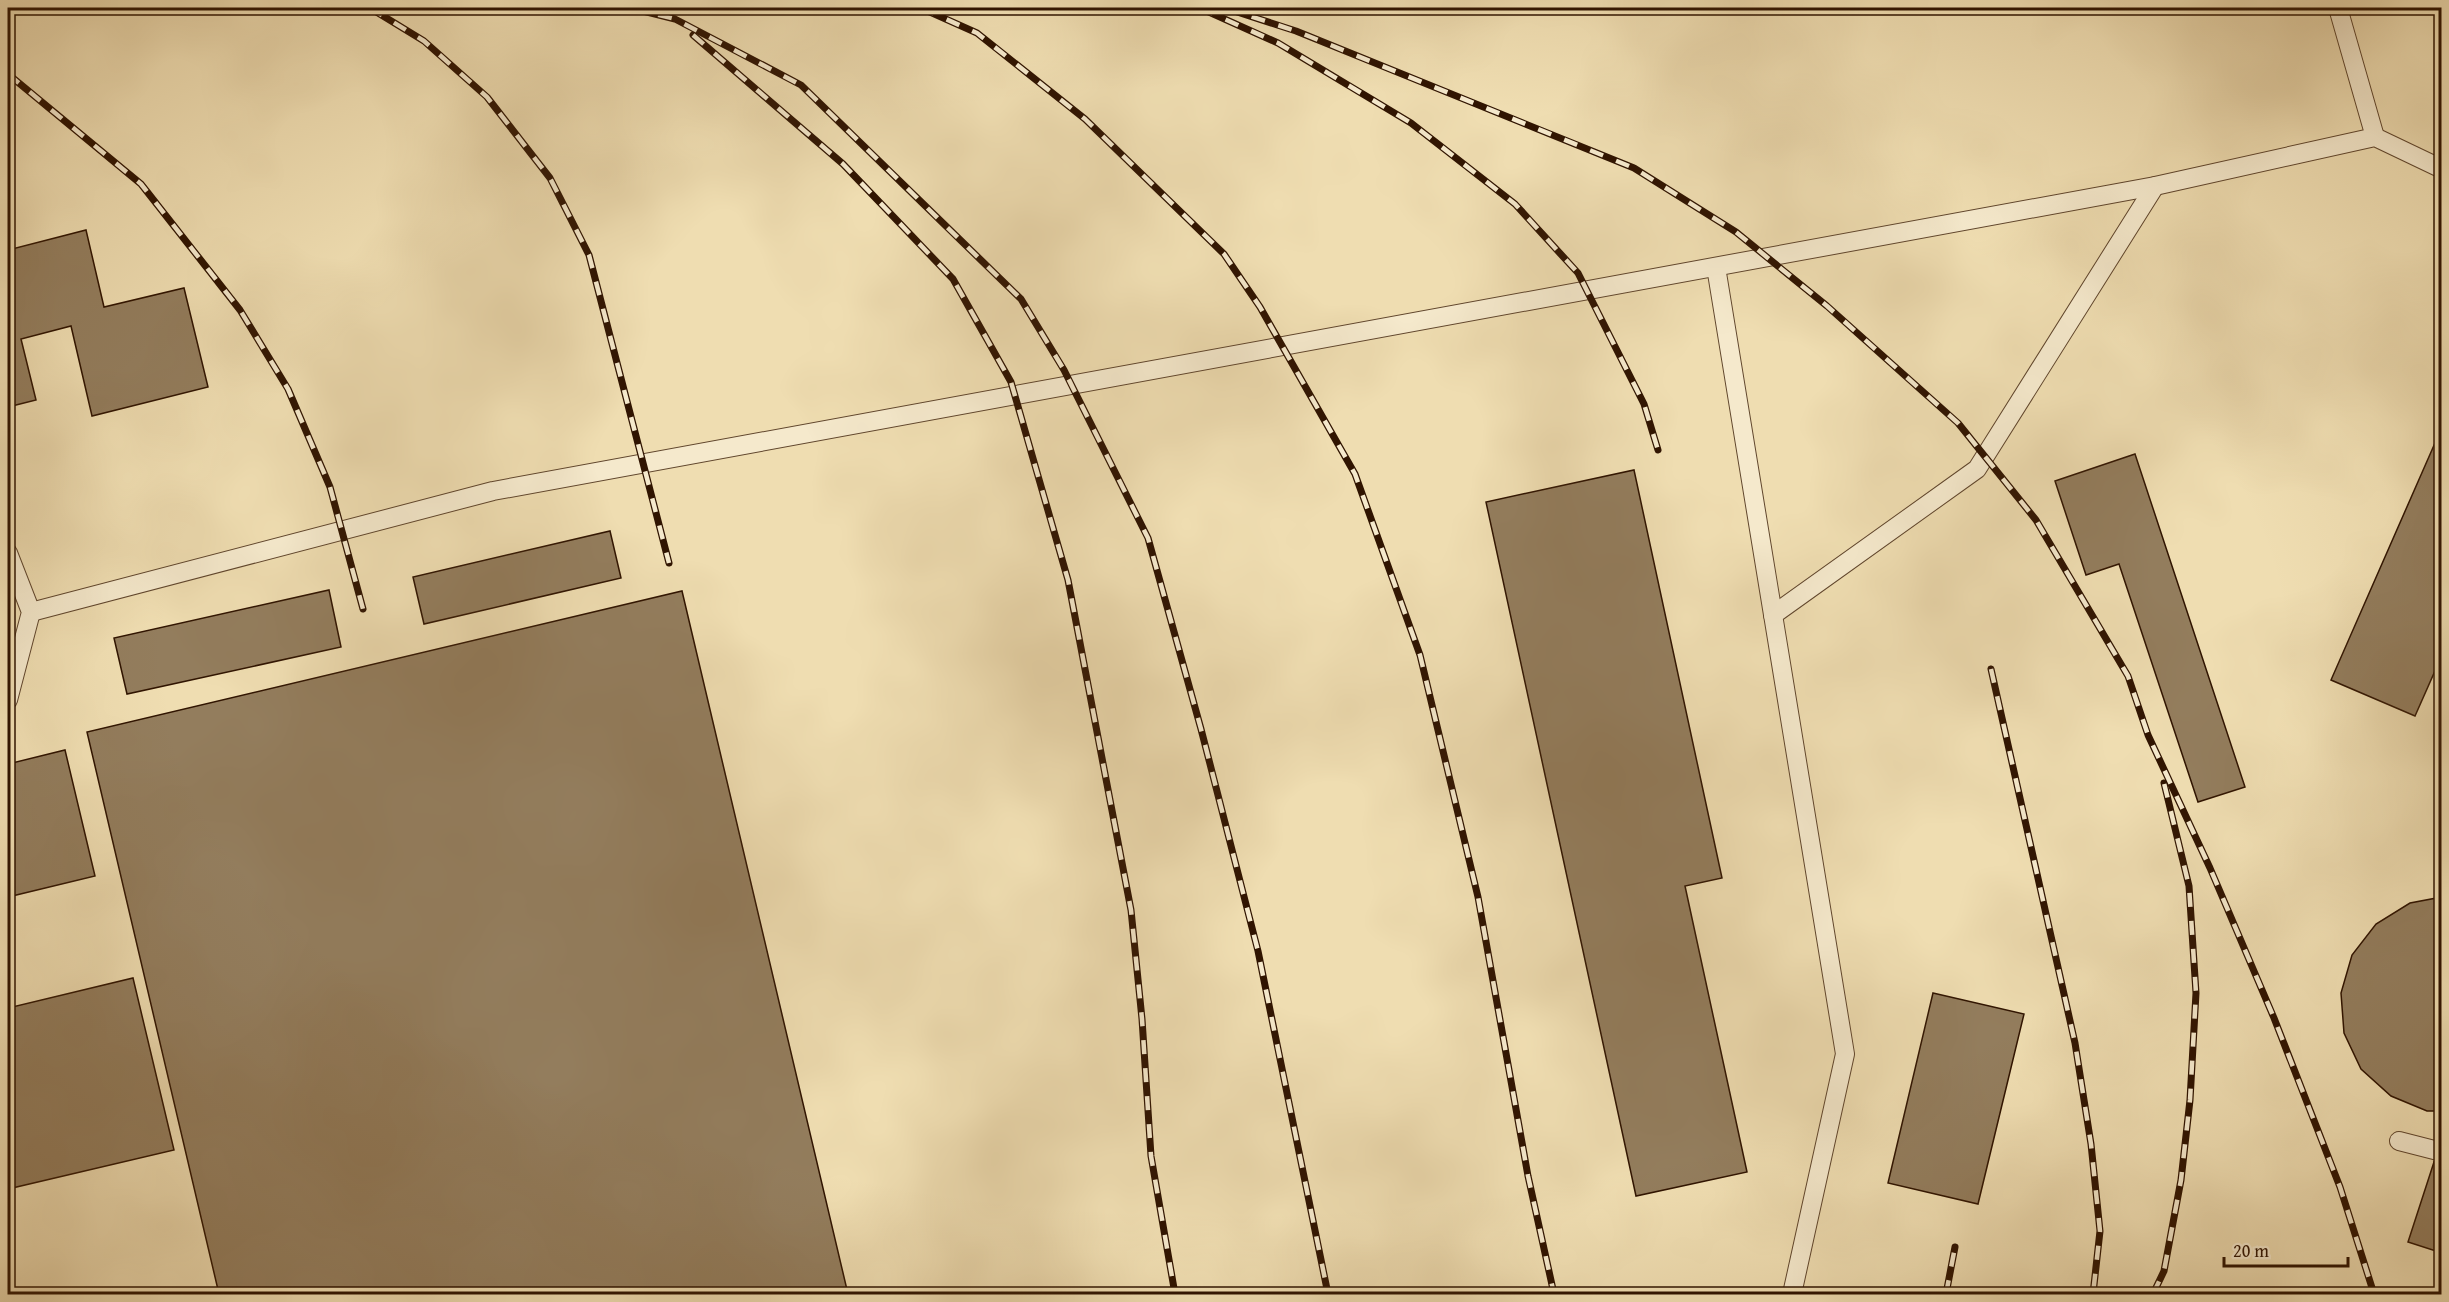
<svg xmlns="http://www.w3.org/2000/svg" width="2449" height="1302" font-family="'Gentium Book Plus',serif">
  <rect width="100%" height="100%" fill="#efddb1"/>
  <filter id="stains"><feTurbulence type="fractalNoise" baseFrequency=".00333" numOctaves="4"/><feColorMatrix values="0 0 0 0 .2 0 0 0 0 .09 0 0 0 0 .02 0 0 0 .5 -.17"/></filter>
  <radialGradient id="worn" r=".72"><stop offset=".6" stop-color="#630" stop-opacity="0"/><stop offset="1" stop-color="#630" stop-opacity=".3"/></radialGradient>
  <!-- building -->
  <g fill="#937d5d" stroke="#301401" stroke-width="1.5">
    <polygon points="86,230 104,307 184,288 208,387 92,416 71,326 21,339 36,400 8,407 8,250"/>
    <polygon points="2442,427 2442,655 2415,716 2331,680"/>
    <polygon points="2135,454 2245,787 2198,802 2119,564 2086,575 2055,481"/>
    <polygon points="1634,470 1722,878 1685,886 1747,1172 1636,1196 1486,502"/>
    <polygon points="610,531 621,578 424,624 413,577"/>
    <polygon points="329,590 341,647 127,694 114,638"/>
    <polygon points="682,591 848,1294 219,1294 87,732"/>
    <polygon points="65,750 95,876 8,897 8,764"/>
    <polygon points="2442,897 2442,1111 2427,1111 2391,1096 2361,1069 2344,1033 2341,993 2352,955 2376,924 2410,903"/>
    <polygon points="133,978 174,1150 8,1189 8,1008"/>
    <polygon points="1933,993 2024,1014 1978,1204 1888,1183"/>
    <polygon points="2434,1162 2442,1165 2442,1253 2408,1242"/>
  </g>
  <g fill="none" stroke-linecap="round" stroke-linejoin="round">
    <!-- lane casing -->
    <g stroke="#60462d" stroke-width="20">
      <g id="lane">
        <polyline points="2338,8 2375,137"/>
        <polyline points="1716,267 1845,1054 1792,1294"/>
        <polyline points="8,553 31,612 8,700"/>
        <polyline points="31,612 493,491 2155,186 2375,137 2442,169"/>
        <polyline points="1773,615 1977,469 2155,186"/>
        <polyline points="2399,1141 2442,1152"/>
      </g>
    </g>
    <!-- lane -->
    <use href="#lane" stroke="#f5e9cc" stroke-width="18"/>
    <!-- rail casing -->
    <g stroke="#301401" stroke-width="7">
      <g id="rail">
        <polyline points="370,8 424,41 487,97 550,178 589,255 669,563"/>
        <polyline points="631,8 675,19 801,85 1021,299 1064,370 1148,538 1201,729 1258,951 1328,1294"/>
        <polyline points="921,8 977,33 1085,119 1224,254 1260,307 1355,474 1420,655 1478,897 1528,1176 1554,1294"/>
        <polyline points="1200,8 1278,43 1411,123 1515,204 1578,273 1644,404 1658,450"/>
        <polyline points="1225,8 1296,31 1634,168 1736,232 1827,306 1958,423 2036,520 2128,676 2148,735 2210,868 2274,1018 2340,1187 2374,1294"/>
        <polyline points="693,35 843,164 953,279 1011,382 1068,580 1131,910 1142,1019 1151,1156 1175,1294"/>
        <polyline points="8,74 141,184 240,310 288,389 330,487 363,609"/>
        <polyline points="1991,669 2075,1043 2091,1144 2100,1231 2093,1294"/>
        <polyline points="1946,1294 1955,1247"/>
        <polyline points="2153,1294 2164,1271 2181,1180 2190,1100 2196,993 2189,886 2164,783"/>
      </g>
    </g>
    <!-- rail -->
    <use href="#rail" stroke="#f5e9cc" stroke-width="4.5" stroke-dasharray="14" stroke-linecap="butt"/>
  </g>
  <!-- margin -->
  <rect width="2449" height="1302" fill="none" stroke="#efddb1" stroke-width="30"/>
  <rect x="9" y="9" width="2431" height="1284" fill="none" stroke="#301401" stroke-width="3"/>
  <rect x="15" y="15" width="2419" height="1272" fill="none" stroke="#301401" stroke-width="1.5"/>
  <!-- scale -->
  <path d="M2224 1257v9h124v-9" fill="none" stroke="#301401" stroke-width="3"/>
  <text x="2233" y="1257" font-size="18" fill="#301401" stroke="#f5e9cc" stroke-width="4.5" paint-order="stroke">20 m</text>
  <rect width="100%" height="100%" filter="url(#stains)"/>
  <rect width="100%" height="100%" fill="url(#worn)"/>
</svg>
